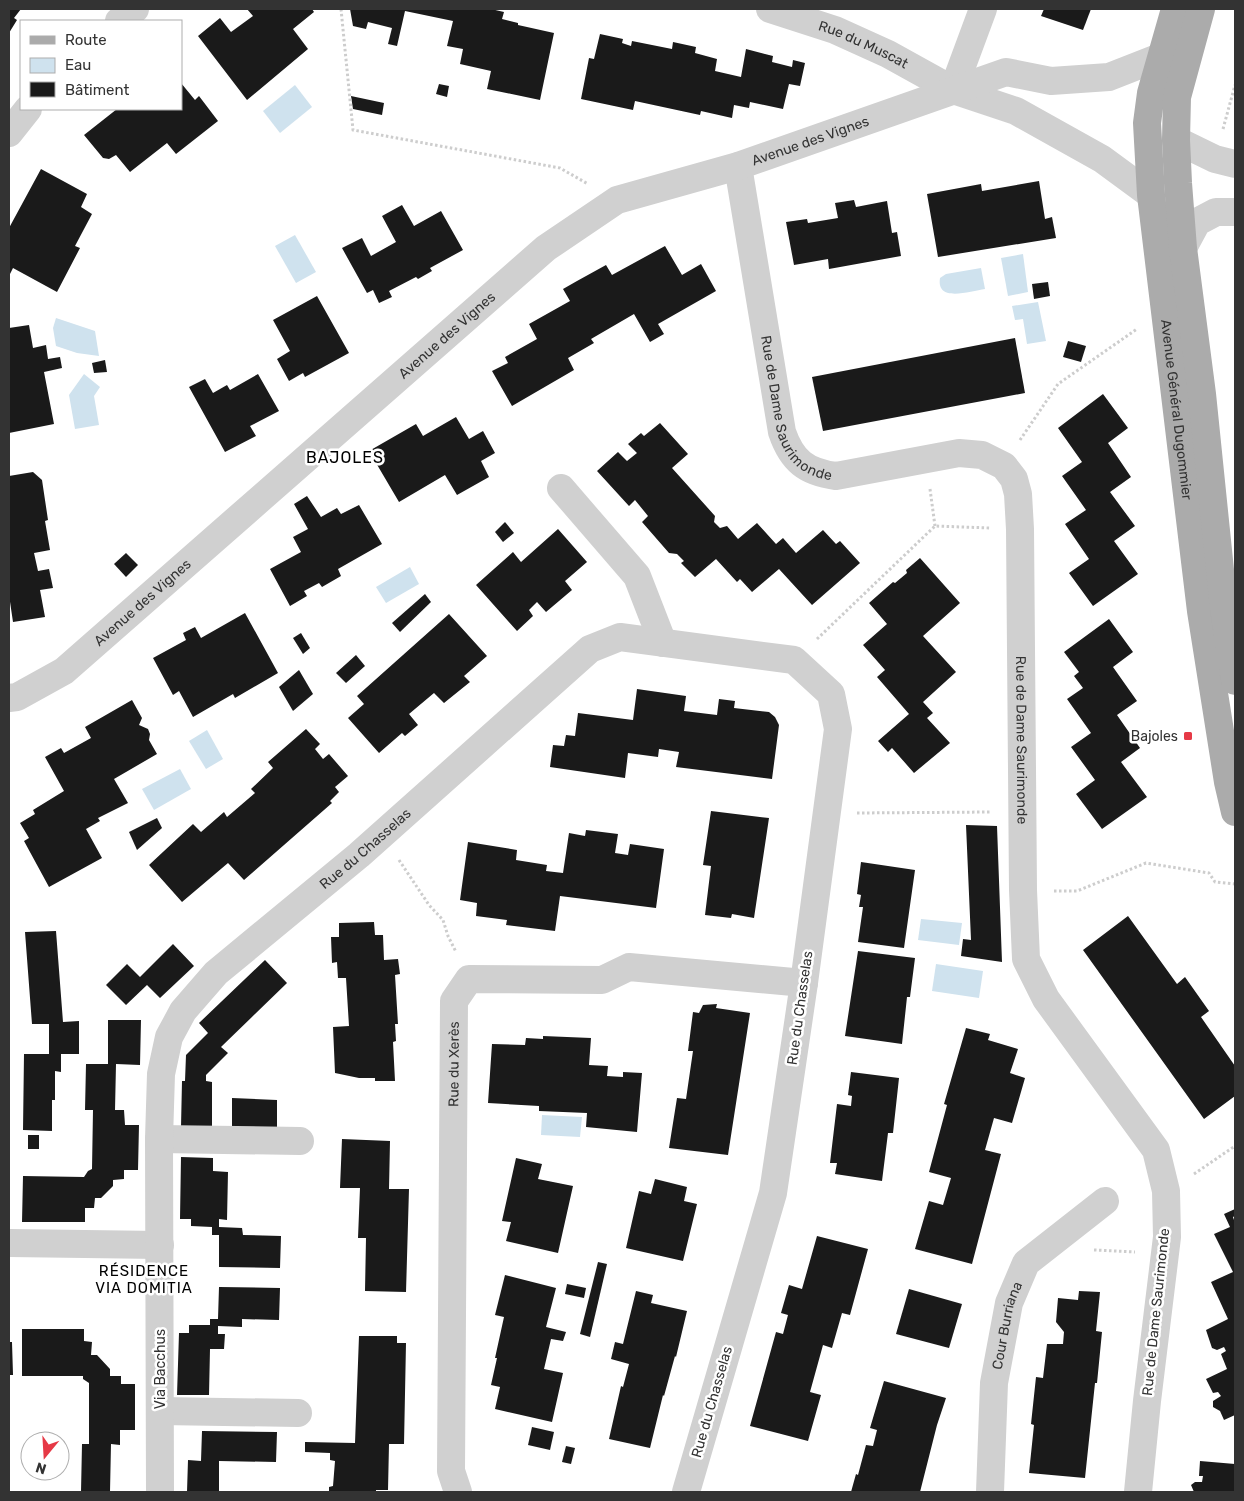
<svg xmlns="http://www.w3.org/2000/svg" width="1244" height="1501" font-family="Rubik,sans-serif">
  <rect width="100%" height="100%" fill="#fff"/>
  <!-- water -->
  <g fill="#cfe2ee">
    <polygon points="295,85 312,107 280,133 263,111"/>
    <polygon points="295,235 316,272 296,283 275,246"/>
    <polygon points="1023,254 1028,292 1008,296 1001,258"/>
    <path d="M 981,268 L 985,289 C 970,291 936,303 940,278 L 946,274 Z"/>
    <polygon points="1038,302 1046,341 1027,344 1023,319 1015,320 1012,306"/>
    <polygon points="56,318 95,331 99,356 77,353 56,346 53,328"/>
    <polygon points="84,374 100,387 94,396 99,425 75,429 69,395"/>
    <polygon points="410,567 419,584 386,603 376,587"/>
    <polygon points="207,730 223,759 206,769 189,741"/>
    <polygon points="180,769 191,789 154,810 142,789"/>
    <polygon points="921,919 962,923 959,945 918,940"/>
    <polygon points="936,964 983,971 979,998 932,991"/>
    <polygon points="542,1115 582,1117 580,1137 541,1135"/>
  </g>
  <!-- building -->
  <g fill="#1a1a1a">
    <polygon points="9,9 21,9 14,18 17,20 9,33"/>
    <polygon points="247,9 312,9 314,12 293,29 308,49 247,100 198,36 220,18 231,32 253,16"/>
    <polygon points="350,9 491,9 504,12 502,19 518,23 518,25 554,33 540,100 487,89 491,71 460,64 463,49 447,46 453,21 405,11 397,46 388,44 392,28 368,22 366,29 353,26"/>
    <polygon points="1044,9 1091,9 1083,30 1041,16"/>
    <polygon points="600,34 623,39 622,43 631,46 632,41 672,49 673,42 696,47 695,53 717,59 715,71 741,77 746,49 773,56 772,62 792,67 793,60 805,63 800,86 789,84 783,109 750,102 749,108 734,105 732,118 701,111 700,115 635,101 633,110 581,99 589,58 594,59"/>
    <polygon points="181,83 195,100 199,96 218,121 176,154 167,143 130,172 116,155 109,159 103,158 84,135 117,109 181,109"/>
    <polygon points="439,84 449,86 447,97 436,94"/>
    <polygon points="351,96 384,103 382,115 353,109"/>
    <polygon points="41,169 87,194 81,207 92,214 75,246 80,248 57,292 13,268 9,276 9,228"/>
    <polygon points="1039,181 1045,219 1052,217 1056,238 938,257 927,194 981,184 982,191"/>
    <polygon points="854,200 856,207 887,201 892,233 897,232 901,256 829,269 828,259 794,265 786,222 807,219 808,223 838,218 835,203"/>
    <polygon points="402,205 414,226 441,211 463,250 430,268 432,271 418,279 416,277 389,291 392,297 379,303 373,290 367,293 342,248 362,238 371,256 396,242 382,216"/>
    <polygon points="665,246 682,275 701,264 716,291 658,324 664,334 650,342 634,314 591,339 594,343 568,358 574,370 512,406 492,371 508,363 505,357 537,339 529,324 570,301 563,289 577,281 606,265 612,275"/>
    <polygon points="1048,282 1050,296 1034,299 1032,284"/>
    <polygon points="317,296 349,353 305,377 303,373 289,381 277,359 290,351 273,320"/>
    <polygon points="29,325 33,348 46,345 48,359 60,357 62,368 44,372 54,424 9,433 9,328"/>
    <polygon points="1015,338 1025,393 823,431 812,377"/>
    <polygon points="1068,341 1086,346 1081,362 1063,357"/>
    <polygon points="105,360 107,372 94,373 92,363"/>
    <polygon points="258,374 279,411 250,426 256,436 225,452 189,387 205,379 213,393 227,385 230,390"/>
    <polygon points="1103,394 1128,428 1108,443 1131,477 1110,492 1135,526 1114,541 1138,574 1093,606 1069,573 1089,559 1065,524 1086,510 1062,476 1082,462 1058,428"/>
    <polygon points="456,417 469,439 483,431 495,453 481,461 489,477 457,495 445,475 399,502 369,451 416,424 423,436"/>
    <polygon points="660,423 688,454 672,468 715,516 714,522 720,528 727,526 738,539 757,523 776,544 783,538 796,553 823,530 836,544 840,541 860,563 812,605 779,569 752,592 740,579 737,582 716,559 695,577 681,563 684,561 677,554 669,553 642,522 648,516 635,500 629,506 597,471 618,452 627,461 637,453 628,444 641,433 644,436"/>
    <polygon points="33,472 42,480 48,520 45,521 50,550 34,553 38,571 49,569 53,588 40,590 45,617 13,622 9,595 9,476"/>
    <polygon points="307,496 321,517 337,508 341,514 359,505 382,544 338,569 341,576 322,587 319,583 304,591 307,596 290,606 270,569 301,552 293,537 308,529 294,504"/>
    <polygon points="505,522 514,533 503,542 495,532"/>
    <polygon points="558,529 587,562 565,581 572,590 546,612 537,602 529,610 533,616 517,631 476,585 513,552 521,562"/>
    <polygon points="126,553 138,565 126,577 114,564"/>
    <polygon points="920,558 960,603 923,636 956,672 923,702 933,713 927,718 950,743 914,773 892,748 888,752 878,741 909,714 877,677 885,670 863,645 887,624 869,603 893,582 895,583 907,573 906,570"/>
    <polygon points="425,594 431,602 400,632 392,623"/>
    <polygon points="245,613 278,673 235,698 233,694 193,717 179,691 173,695 153,658 186,640 183,633 195,627 201,638"/>
    <polygon points="449,614 487,656 464,676 470,682 444,703 434,693 409,714 418,725 405,736 402,733 379,753 348,718 364,704 357,696"/>
    <polygon points="1109,619 1133,652 1113,667 1137,701 1117,715 1140,748 1121,762 1147,797 1102,829 1076,794 1095,780 1071,747 1091,733 1067,699 1083,688 1074,676 1079,672 1064,652"/>
    <polygon points="301,633 310,648 303,654 293,638"/>
    <polygon points="356,655 365,666 346,683 336,673"/>
    <polygon points="299,670 313,694 293,711 279,687"/>
    <polygon points="637,689 686,696 684,711 717,715 719,699 735,701 734,708 769,712 775,717 779,725 772,779 676,767 679,752 659,749 658,757 628,753 625,778 550,767 553,745 564,746 566,735 575,736 578,713 633,720"/>
    <polygon points="132,700 142,718 139,725 148,729 150,734 149,740 157,754 114,779 128,803 98,818 100,821 86,829 102,858 49,887 24,841 29,838 20,823 35,814 33,810 64,791 45,757 61,748 64,753 91,738 85,727"/>
    <polygon points="306,729 320,744 315,749 323,759 329,754 348,776 335,787 339,792 330,801 332,803 244,880 228,863 182,902 149,865 193,824 201,832 224,812 227,817 255,793 251,789 273,768 268,762"/>
    <polygon points="711,811 769,818 754,918 732,914 731,918 705,915 711,866 703,865"/>
    <polygon points="157,818 162,828 137,850 129,832"/>
    <polygon points="966,825 997,826 1002,962 961,956 963,939 971,940"/>
    <polygon points="586,830 618,834 615,853 628,855 630,844 664,849 656,908 560,896 555,931 506,925 507,920 476,916 477,903 460,900 468,842 517,850 516,860 547,865 546,871 563,873 569,833 585,836"/>
    <polygon points="861,862 915,870 904,948 858,942 863,907 859,907 861,895 857,894"/>
    <polygon points="1128,916 1177,984 1185,977 1209,1011 1201,1017 1235,1066 1235,1096 1204,1119 1083,950"/>
    <polygon points="374,922 375,935 383,935 384,960 398,959 400,974 395,975 398,1024 395,1024 396,1041 393,1042 395,1081 375,1081 375,1078 359,1078 335,1073 333,1027 349,1026 346,978 338,978 337,962 332,963 331,937 339,937 339,923"/>
    <polygon points="56,931 63,1022 79,1021 79,1054 61,1054 61,1072 55,1071 55,1100 52,1100 52,1131 23,1130 24,1054 49,1054 49,1024 32,1024 25,932"/>
    <polygon points="173,944 194,966 160,998 147,985 126,1005 106,985 127,964 140,977"/>
    <polygon points="858,951 915,958 910,997 907,997 902,1044 845,1036"/>
    <polygon points="265,960 287,983 221,1047 228,1053 206,1075 206,1081 212,1082 212,1128 181,1127 182,1081 185,1081 186,1055 208,1033 199,1023"/>
    <polygon points="717,1004 716,1008 750,1013 728,1155 669,1148 677,1098 686,1099 693,1051 688,1051 693,1012 699,1013 703,1005"/>
    <polygon points="108,1020 141,1020 140,1065 116,1064 115,1110 124,1110 125,1125 139,1125 138,1170 124,1170 124,1179 113,1180 113,1186 101,1198 95,1198 94,1208 85,1208 85,1222 22,1222 23,1176 84,1177 88,1171 92,1169 93,1110 85,1110 86,1064 108,1064"/>
    <polygon points="966,1028 990,1034 988,1040 1018,1049 1010,1073 1025,1078 1012,1123 994,1118 985,1150 1001,1154 972,1264 915,1249 929,1201 943,1205 951,1178 929,1172 947,1105 944,1104"/>
    <polygon points="543,1036 591,1038 589,1065 608,1066 607,1076 623,1077 623,1072 642,1073 637,1132 586,1127 587,1113 539,1111 539,1106 488,1103 492,1044 525,1045 526,1038 543,1039"/>
    <polygon points="851,1072 899,1078 893,1133 888,1133 882,1181 835,1174 837,1163 830,1163 837,1104 851,1106 852,1096 848,1095"/>
    <polygon points="232,1098 277,1100 277,1129 232,1128"/>
    <rect x="28" y="1135" width="11" height="14"/>
    <polygon points="342,1139 390,1141 389,1189 409,1189 406,1292 365,1291 366,1238 358,1238 360,1188 340,1188"/>
    <polygon points="181,1157 213,1158 213,1171 228,1172 227,1220 219,1219 219,1227 242,1228 243,1235 281,1236 280,1268 219,1267 219,1235 212,1235 212,1227 191,1226 191,1219 180,1219"/>
    <polygon points="516,1158 542,1164 538,1179 573,1186 558,1253 506,1241 511,1222 502,1221"/>
    <polygon points="655,1179 687,1187 684,1201 697,1204 683,1261 626,1248 639,1191 651,1194"/>
    <polygon points="1235,1209 1235,1216 1233,1217 1235,1223 1235,1415 1224,1420 1220,1411 1213,1407 1213,1401 1221,1396 1218,1392 1213,1393 1206,1379 1227,1369 1221,1354 1226,1351 1224,1347 1217,1350 1212,1348 1206,1330 1228,1319 1211,1282 1233,1272 1214,1234 1230,1227 1224,1214"/>
    <polygon points="817,1236 868,1249 850,1315 842,1313 832,1348 823,1345 810,1392 821,1395 808,1441 750,1426 776,1332 783,1334 788,1315 781,1313 789,1285 802,1289"/>
    <polygon points="598,1262 607,1264 590,1337 580,1334"/>
    <polygon points="505,1275 556,1288 546,1327 566,1332 563,1341 551,1339 544,1369 563,1373 552,1422 495,1409 500,1387 491,1385 497,1358 495,1358 504,1317 495,1315"/>
    <polygon points="567,1284 586,1288 584,1298 565,1294"/>
    <polygon points="219,1287 280,1288 279,1320 242,1319 242,1327 218,1326 218,1334 225,1334 224,1349 210,1349 209,1395 177,1395 179,1333 189,1333 189,1325 210,1325 210,1319 218,1319"/>
    <polygon points="909,1289 962,1304 949,1348 896,1334"/>
    <polygon points="636,1291 653,1295 651,1303 687,1311 676,1357 675,1356 664,1396 663,1395 650,1448 609,1439 621,1386 623,1387 629,1364 611,1359 615,1342 623,1344"/>
    <polygon points="1079,1291 1100,1292 1096,1331 1102,1332 1097,1383 1095,1383 1085,1478 1029,1473 1034,1425 1031,1424 1036,1377 1043,1378 1047,1344 1063,1344 1064,1332 1056,1322 1058,1298 1078,1300"/>
    <polygon points="22,1329 84,1329 84,1341 92,1342 91,1355 97,1355 110,1369 110,1376 121,1376 121,1384 135,1384 135,1430 120,1430 120,1445 111,1444 110,1492 81,1492 82,1444 89,1444 89,1383 83,1379 83,1376 22,1376"/>
    <polygon points="359,1336 397,1336 397,1343 406,1343 404,1444 389,1444 388,1490 376,1490 376,1492 329,1492 329,1487 333,1486 335,1461 330,1460 330,1453 305,1452 305,1442 355,1443"/>
    <polygon points="9,1342 12,1342 13,1375 9,1375"/>
    <polygon points="884,1381 946,1398 937,1425 920,1492 851,1492 856,1474 858,1475 866,1445 873,1446 877,1430 870,1428"/>
    <polygon points="532,1427 554,1432 550,1450 528,1445"/>
    <polygon points="202,1431 277,1432 276,1462 219,1461 219,1492 187,1492 188,1460 201,1461"/>
    <polygon points="566,1446 575,1448 571,1464 562,1462"/>
    <polygon points="1200,1461 1235,1464 1235,1492 1194,1492 1191,1485 1195,1482 1202,1482 1203,1476 1199,1476"/>
  </g>
  <g fill="none" stroke-linecap="round" stroke-linejoin="round">
    <!-- path -->
    <g stroke="#cdcdcd" stroke-width="3" stroke-dasharray="2.5 2.5" stroke-linecap="butt">
      <polyline points="341,9 353,130 560,168 588,184"/>
      <polyline points="1223,129 1235,85"/>
      <polyline points="1020,440 1058,384 1137,329"/>
      <polyline points="930,489 935,526"/>
      <polyline points="817,639 935,526 990,528"/>
      <polyline points="857,813 991,812"/>
      <polyline points="399,860 429,905 443,920 448,936 456,952"/>
      <polyline points="1054,891 1077,891 1146,863 1209,873 1215,882 1235,884"/>
      <polyline points="1194,1174 1235,1146"/>
      <polyline points="1094,1250 1135,1252"/>
    </g>
    <!-- minor -->
    <g stroke="#d0d0d0" stroke-width="28">
      <path id="s1" d="M 770,9 L 835,30 L 888,54 L 953,90 L 1016,111 L 1102,159 L 1151,195"/>
      <polyline points="119,21 135,9"/>
      <polyline points="953,90 983,9"/>
      <polyline points="9,133 28,109"/>
      <polyline points="1176,140 1215,159 1235,164"/>
      <path id="s2" d="M 738,166 L 782,432 C 792,461 806,472 836,476 L 959,453 L 982,455 L 1004,466 L 1014,479 L 1018,494 L 1020,529 L 1023,890 L 1026,959 L 1046,999 L 1156,1150 L 1166,1191 L 1167,1237 L 1147,1401 L 1138,1492"/>
      <polyline points="1183,248 1197,222 1216,212 1235,212"/>
      <polyline points="561,488 637,576 663,643"/>
      <path id="s3" d="M 9,698 L 17,697 L 64,671 L 546,248 L 617,200 L 738,166 L 1006,72 L 1051,81 L 1109,77 L 1160,57"/>
      <polyline points="159,1139 300,1141"/>
      <polyline points="9,1243 160,1245"/>
      <polyline points="160,1411 298,1413"/>
      <path id="s4" d="M 160,1492 L 159,1139 L 161,1074 L 169,1037 L 183,1011 L 216,973 L 359,855 L 590,649 L 620,637 L 794,660 L 831,694 L 838,729 L 804,983 L 773,1193 L 686,1492"/>
      <path id="s5" d="M 458,1492 L 451,1471 L 454,1001 L 469,979 L 602,980 L 629,967 L 804,983"/>
      <path id="s6" d="M 990,1492 L 994,1383 L 1009,1303 L 1026,1263 L 1105,1201"/>
    </g>
    <!-- major -->
    <g stroke="#ababab" stroke-width="28">
      <path id="s7" d="M 1175,9 L 1151,93 L 1147,123 L 1151,195 L 1201,611 L 1228,782 L 1235,812"/>
      <polyline points="1201,9 1177,97 1176,140 1178,183 1183,248 1202,394 1224,609 1235,681"/>
    </g>
  </g>
  <!-- markers -->
  <rect fill="#e63946" stroke="#fff" stroke-width="2" x="1183" y="731" width="10" height="10" rx="2.5"/>
  <g text-anchor="middle" dominant-baseline="central" stroke-width="5" stroke-linejoin="round" paint-order="stroke">
    <!-- street labels -->
    <g font-size="14" fill="#333" stroke="#fff">
      <text stroke="none"><textPath href="#s1" startOffset="100">Rue du Muscat</textPath></text>
      <text stroke="none"><textPath href="#s3" startOffset="991">Avenue des Vignes</textPath></text>
      <text stroke="none"><textPath href="#s3" startOffset="571">Avenue des Vignes</textPath></text>
      <text stroke="none"><textPath href="#s2" startOffset="256">Rue de Dame Saurimonde</textPath></text>
      <text stroke="none"><textPath href="#s7" startOffset="406">Avenue Général Dugommier</textPath></text>
      <text stroke="none"><textPath href="#s3" startOffset="166">Avenue des Vignes</textPath></text>
      <text stroke="none"><textPath href="#s2" startOffset="795">Rue de Dame Saurimonde</textPath></text>
      <text stroke="none"><textPath href="#s4" startOffset="730">Rue du Chasselas</textPath></text>
      <text transform="translate(800 1008) rotate(-82)">Rue du Chasselas</text>
      <text stroke="none"><textPath href="#s5" startOffset="429">Rue du Xerès</textPath></text>
      <text transform="translate(1156 1312) rotate(-84)">Rue de Dame Saurimonde</text>
      <text stroke="none"><textPath href="#s6" startOffset="168">Cour Burriana</textPath></text>
      <text transform="translate(160 1369) rotate(-90)">Via Bacchus</text>
      <text transform="translate(712 1402) rotate(-74)">Rue du Chasselas</text>
    </g>
    <!-- poi labels -->
    <g font-size="14" fill="#333" stroke="#fff" text-anchor="end">
      <text x="1178" y="736">Bajoles</text>
    </g>
    <!-- neighbourhood labels -->
    <g font-size="15" letter-spacing="1" fill="#000" stroke="#fff">
      <text x="144" y="1271">RÉSIDENCE<tspan x="144" dy="17">VIA DOMITIA</tspan></text>
    </g>
    <!-- quarter labels -->
    <g font-size="16" letter-spacing="1" fill="#000" stroke="#fff">
      <text x="345" y="457">BAJOLES</text>
    </g>
  </g>
  <!-- border -->
  <rect width="1244" height="1501" fill="none" stroke="#333333" stroke-width="20"/>
  <!-- legend -->
  <rect x="20" y="20" width="162" height="90" fill="#ffffff" stroke="#adadad"/>
  <rect x="30" y="36" width="25" height="8" fill="#ababab" stroke="#adadad"/>
  <text x="65" y="45" font-size="15" fill="#333333">Route</text>
  <rect x="30" y="58" width="25" height="15" fill="#cfe2ee" stroke="#adadad"/>
  <text x="65" y="70" font-size="15" fill="#333333">Eau</text>
  <rect x="30" y="82" width="25" height="15" fill="#1a1a1a" stroke="#adadad"/>
  <text x="65" y="95" font-size="15" fill="#333333">Bâtiment</text>
  <!-- north arrow -->
  <g transform="translate(45 1456) rotate(198)"><circle r="24" fill="#ffffff" stroke="#adadad"/>
  <path d="M0-4L9 19L0 12L-9 19Z" fill="#e63946"/>
  <text y="-8" font-size="14" font-weight="bold" text-anchor="middle" fill="#333333">N</text>
  </g>
</svg>
